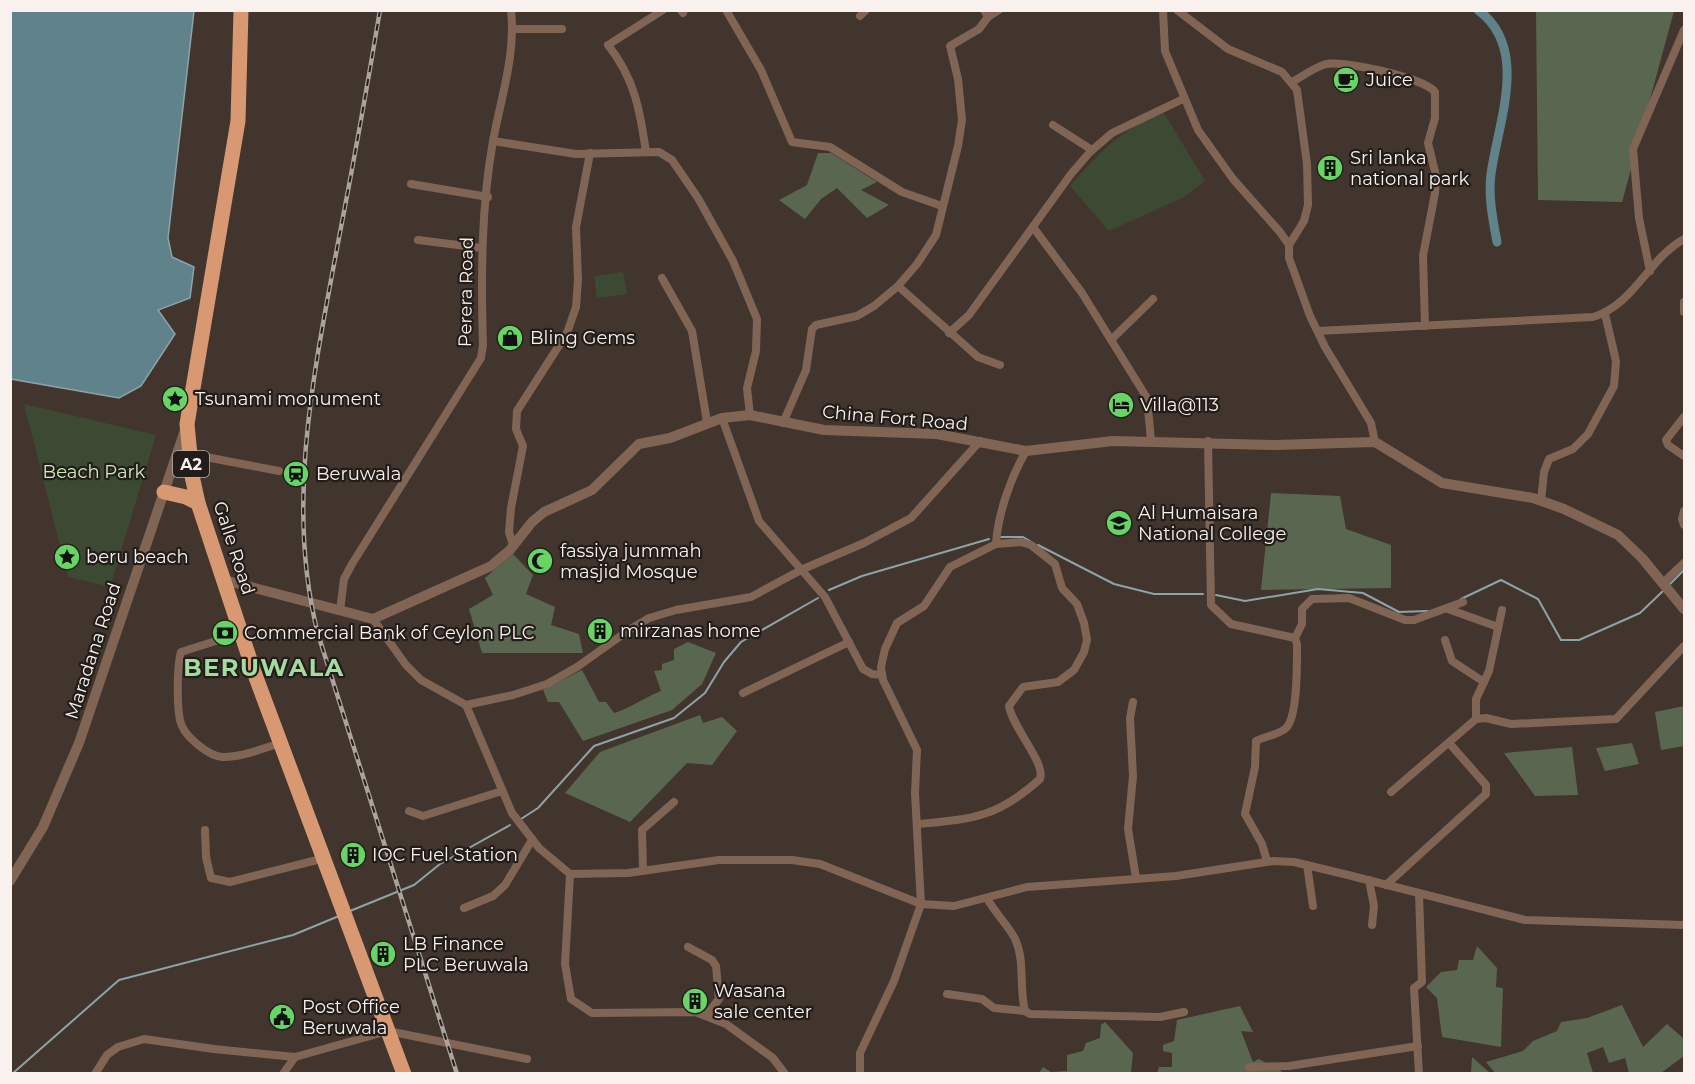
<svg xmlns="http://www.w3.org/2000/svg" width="1695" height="1084" font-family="Montserrat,sans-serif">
  <rect width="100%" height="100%" fill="#41352e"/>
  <!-- green -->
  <g fill="#3d4a33">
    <path d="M 1164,113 L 1205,181 L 1184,197 L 1109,231 L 1070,186 C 1098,154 1123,127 1164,113 Z"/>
    <polygon points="623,272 627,294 597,298 594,276"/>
    <polygon points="24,404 156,435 110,587 68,577"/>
  </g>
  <!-- forest -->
  <g fill="#5a6750">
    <polygon points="1536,11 1674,11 1622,202 1538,200"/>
    <polygon points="818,153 831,153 877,182 861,190 889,205 867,218 837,188 821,199 805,219 779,200 807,185"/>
    <polygon points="1271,493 1340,496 1346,529 1391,545 1391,588 1261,590"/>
    <polygon points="513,554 533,575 526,594 555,607 551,625 579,634 583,653 482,653 469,609 493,595 485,578"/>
    <path d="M 688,642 L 716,653 L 702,684 L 672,710 L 583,741 L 559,702 L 548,702 L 543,690 L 582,670 L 599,702 L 606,702 L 614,713 C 631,708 643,698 661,691 L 654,671 L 662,670 L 662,664 L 674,660 L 674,649 Z"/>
    <polygon points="1684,706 1684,746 1661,750 1655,712"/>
    <polygon points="700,715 703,723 722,717 737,731 712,765 687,763 630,822 565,793 600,752"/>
    <polygon points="1632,743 1639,764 1605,771 1596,748"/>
    <polygon points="1572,747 1578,795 1535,796 1504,753"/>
    <polygon points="1477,946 1497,968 1496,987 1503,988 1501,1047 1442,1037 1437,998 1426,987 1441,972 1457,970 1459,960 1473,960"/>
    <polygon points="1622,1005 1643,1047 1667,1024 1684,1039 1684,1056 1661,1073 1629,1073 1625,1058 1609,1063 1603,1047 1587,1053 1593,1073 1495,1073 1486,1062 1523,1051 1533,1041 1557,1031 1561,1022 1587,1018"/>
    <polygon points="1240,1006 1253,1032 1241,1031 1253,1062 1259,1059 1286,1074 1157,1074 1159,1067 1172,1067 1172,1053 1163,1051 1163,1045 1174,1041 1177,1020"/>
    <polygon points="1105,1022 1133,1053 1131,1073 1039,1073 1043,1067 1051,1072 1067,1071 1067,1055 1083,1051 1086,1043 1100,1038 1101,1025"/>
    <polygon points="1472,1057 1490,1073 1471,1073"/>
  </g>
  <!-- water -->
  <polygon fill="#60828a" stroke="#8ea3a8" stroke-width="1.5" points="11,10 194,11 168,238 172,257 194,267 190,298 158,310 175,334 141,386 119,398 11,379"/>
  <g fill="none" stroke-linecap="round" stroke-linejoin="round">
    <!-- stream -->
    <g stroke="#8ea3a8" stroke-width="2">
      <polyline points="1001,537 1023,537 1030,541"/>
      <polyline points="1038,545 1114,584 1154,594 1203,594"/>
      <polyline points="1669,585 1684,570"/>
      <polyline points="829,590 862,576 989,539"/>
      <polyline points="1216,595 1245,601 1318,589 1363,593 1399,612 1428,611"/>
      <polyline points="1461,599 1501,580 1538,599 1561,640 1579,640 1640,613 1663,591"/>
      <polyline points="521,819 538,808 594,746 674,718 705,693 724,662 741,642 818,598"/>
      <polyline points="350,911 414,885 440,864 510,825"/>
      <polyline points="12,1074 119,980 293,935 339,916"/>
    </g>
    <!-- canal -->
    <path stroke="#60828a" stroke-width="9" d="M 1478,10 C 1530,48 1498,122 1491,174 C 1488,197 1493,220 1497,242"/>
    <!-- minor -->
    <g stroke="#816554" stroke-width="8">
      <polyline points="681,10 683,13"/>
      <polyline points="726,10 761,70 792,142 830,147 902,192 942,206"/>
      <polyline points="984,10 988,17 999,10"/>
      <polyline points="1163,10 1165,51 1198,130 1233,179 1280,232 1289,245"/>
      <polyline points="1177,10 1228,49 1282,72 1297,90 1307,164 1308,205 1304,221 1289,245 1289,258 1310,316 1325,347 1371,423 1375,442"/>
      <polyline points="860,16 866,10"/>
      <polyline points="513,29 562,29"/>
      <path d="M 1292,82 C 1303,76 1315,67 1326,64 C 1343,60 1425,78 1435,92 L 1435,118 L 1428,143 L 1436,176 L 1435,193 L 1423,256 L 1425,326"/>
      <polyline points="1053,125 1092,150"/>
      <polyline points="493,141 576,154 659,152 672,160 698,198 733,261 757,319 756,351 747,388 750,415"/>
      <path d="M 646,152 C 640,111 635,79 608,45 L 663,10"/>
      <polyline points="411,184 488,197"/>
      <polyline points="1033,227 1082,293 1147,398 1151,440"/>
      <polyline points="418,240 482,248"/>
      <polyline points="1650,271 1639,218 1633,149 1684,30"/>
      <polyline points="662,278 692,331 707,422"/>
      <polyline points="898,286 978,357 1000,365"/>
      <polyline points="1684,302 1684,312"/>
      <path d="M 1318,331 L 1593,317 C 1634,305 1648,259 1684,239"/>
      <polyline points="949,333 969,315 1071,174 1090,152 1112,133 1183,99"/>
      <polyline points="1111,340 1153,299"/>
      <polyline points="1684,417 1666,440 1668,445 1684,456"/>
      <polyline points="722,418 759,521 825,597 863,669 872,674 882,675"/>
      <polyline points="783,423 806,370 812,329 816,325 857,316 874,306 898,286 917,264 936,235 958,146 962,120 958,79 950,46 979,29 988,17"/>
      <polyline points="1208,441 1211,605 1231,624 1295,638"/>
      <polyline points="190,454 279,471"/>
      <polyline points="1541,501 1544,472 1549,459 1573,449 1588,434 1614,386 1616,361 1605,314"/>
      <polyline points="1684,511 1682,519 1684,525"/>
      <polyline points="513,545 509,532 511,508 523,446 516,429 517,411 567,333 576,307 578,280 576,227 590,153"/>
      <polyline points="1663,583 1684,563"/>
      <polyline points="1448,609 1498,627"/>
      <path d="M 340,610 L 344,579 L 352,564 L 481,358 L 483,345 C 481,278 481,208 493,141 C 501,97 516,55 511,10"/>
      <polyline points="373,619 406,665 421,680 466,705 512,813 539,848 570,874 628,873 719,860 792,860 820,864 921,904 954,906 1027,887 1176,876 1273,861 1294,862 1348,875 1525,920 1684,925"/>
      <path d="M 241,633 L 181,652 C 177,666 176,713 182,726 C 187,738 209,756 222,757 C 241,758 263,748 281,743"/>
      <polyline points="1445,640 1452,661 1484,682"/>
      <polyline points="743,693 849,642"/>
      <polyline points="1133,702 1130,718 1133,776 1128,829 1136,878"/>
      <polyline points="466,705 513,695 547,684 577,667 629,630 649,618 676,610 751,597 803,569 864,543 911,518 980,441"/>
      <polyline points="1476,719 1476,699 1489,671 1502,610"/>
      <polyline points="1391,792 1476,719 1486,718 1511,724 1616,719 1684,646"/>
      <polyline points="409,811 423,816 502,791"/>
      <path d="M 919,824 C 973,819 998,817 1040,779 C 1046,763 1012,727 1009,706 L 1023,687 L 1058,682 L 1074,670 L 1084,652 L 1087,640 L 1084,623 L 1077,604 L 1062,588 L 1055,564 L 1031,545 L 1021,542 L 996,544"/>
      <polyline points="205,830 206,857 211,878 230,882 325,858"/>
      <path d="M 1267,861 L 1262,844 L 1245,814 L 1255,767 L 1256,741 C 1265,736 1279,735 1286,728 C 1298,717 1297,661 1297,644 L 1295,638 L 1302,624 L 1302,609 L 1312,599 L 1349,598 L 1405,620 L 1414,620 L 1463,602"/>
      <polyline points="1307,865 1313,906"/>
      <polyline points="643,870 642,830 674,802"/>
      <polyline points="570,874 565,964 571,999 592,1013 695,1012 726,1024 773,1058 785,1074"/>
      <polyline points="1369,880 1374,906 1372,925"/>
      <polyline points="1386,885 1486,794 1486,785 1450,744"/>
      <polyline points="1419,893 1422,982 1414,988 1419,1074"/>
      <path d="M 987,898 C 994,912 1012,930 1016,941 C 1025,963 1019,988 1025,1011 L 1030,1014 L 1160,1017 L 1184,1012"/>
      <polyline points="464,908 493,896 505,885 532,840"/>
      <polyline points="688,947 712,960 716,966 719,999 706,1016"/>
      <polyline points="947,994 982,999 994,1008 1025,1011"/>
      <polyline points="1249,1067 1289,1066 1418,1046"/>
      <polyline points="95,1074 107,1055 118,1047 144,1039 214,1049 295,1057 388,1031 527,1059"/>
      <polyline points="283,1074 295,1057"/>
      <path d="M 860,1074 L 860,1053 L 894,981 L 921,904 L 915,793 L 917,750 L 883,680 L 881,667 L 885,649 L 897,623 L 924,606 L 950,567 L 996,544 C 998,513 1011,477 1026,451"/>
    </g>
    <!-- tertiary -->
    <g stroke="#816554" stroke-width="10">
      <polyline points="224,580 373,619 491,566 510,550 532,522 544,512 592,490 639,444 670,438 722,418 750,415 824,430 937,434 1026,451 1113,441 1275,445 1375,442 1442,483 1533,498 1564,509 1618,535 1642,558 1684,609"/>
      <polyline points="10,881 43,827 79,743 185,430"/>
    </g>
    <!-- trunk -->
    <g stroke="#d89872" stroke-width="15">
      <polyline points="241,10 238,121 187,424 192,476 198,503 254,672 404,1074"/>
      <polyline points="164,492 186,497 198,503"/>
    </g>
    <!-- rail casing -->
    <g stroke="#aca39d" stroke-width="4.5">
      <path id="rail" d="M 380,10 C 367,88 353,166 338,243 C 314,371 285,506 318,634 L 457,1074"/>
    </g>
    <!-- rail -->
    <use href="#rail" stroke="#231d1a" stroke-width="2" stroke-dasharray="7" stroke-linecap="butt"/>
  </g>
  <!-- icons -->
  <defs>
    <g id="cafe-disc" transform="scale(1.35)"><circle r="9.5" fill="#67d466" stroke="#231d1a"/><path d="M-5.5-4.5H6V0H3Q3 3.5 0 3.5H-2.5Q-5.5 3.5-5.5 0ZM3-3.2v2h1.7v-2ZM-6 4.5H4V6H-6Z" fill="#111"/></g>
    <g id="building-disc" transform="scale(1.35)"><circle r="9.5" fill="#67d466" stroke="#231d1a"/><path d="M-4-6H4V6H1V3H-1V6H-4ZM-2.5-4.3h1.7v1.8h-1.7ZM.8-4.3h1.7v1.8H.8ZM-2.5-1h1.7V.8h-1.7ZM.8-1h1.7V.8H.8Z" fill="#111"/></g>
    <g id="shop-disc" transform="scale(1.35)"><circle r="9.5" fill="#67d466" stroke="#231d1a"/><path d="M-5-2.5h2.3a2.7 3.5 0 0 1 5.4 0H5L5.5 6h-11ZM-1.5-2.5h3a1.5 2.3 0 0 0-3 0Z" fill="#111"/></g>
    <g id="sight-disc" transform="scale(1.35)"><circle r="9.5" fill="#67d466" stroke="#231d1a"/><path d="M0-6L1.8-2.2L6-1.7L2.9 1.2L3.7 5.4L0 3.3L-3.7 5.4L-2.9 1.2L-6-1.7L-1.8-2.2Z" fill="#111"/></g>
    <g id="hotel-disc" transform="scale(1.35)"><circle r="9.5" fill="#67d466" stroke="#231d1a"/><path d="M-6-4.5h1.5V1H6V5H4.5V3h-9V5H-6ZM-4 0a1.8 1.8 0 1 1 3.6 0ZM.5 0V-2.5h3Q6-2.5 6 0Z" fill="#111"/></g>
    <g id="station-disc" transform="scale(1.35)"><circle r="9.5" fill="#67d466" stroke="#231d1a"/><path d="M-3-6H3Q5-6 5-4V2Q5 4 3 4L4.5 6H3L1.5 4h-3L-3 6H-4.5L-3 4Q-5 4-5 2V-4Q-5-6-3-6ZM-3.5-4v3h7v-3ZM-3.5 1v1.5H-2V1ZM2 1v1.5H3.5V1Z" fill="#111"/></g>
    <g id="school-disc" transform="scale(1.35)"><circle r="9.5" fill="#67d466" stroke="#231d1a"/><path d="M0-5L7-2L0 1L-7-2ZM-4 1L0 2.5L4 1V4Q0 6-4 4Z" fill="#111"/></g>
    <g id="mosque-disc" transform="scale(1.35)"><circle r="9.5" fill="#67d466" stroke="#231d1a"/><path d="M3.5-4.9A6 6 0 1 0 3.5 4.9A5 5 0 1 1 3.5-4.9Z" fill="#111"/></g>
    <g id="bank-disc" transform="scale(1.35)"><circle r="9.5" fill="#67d466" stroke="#231d1a"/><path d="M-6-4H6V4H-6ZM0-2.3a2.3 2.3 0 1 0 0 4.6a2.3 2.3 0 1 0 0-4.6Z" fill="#111"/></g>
    <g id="civic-disc" transform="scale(1.35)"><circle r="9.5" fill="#67d466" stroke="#231d1a"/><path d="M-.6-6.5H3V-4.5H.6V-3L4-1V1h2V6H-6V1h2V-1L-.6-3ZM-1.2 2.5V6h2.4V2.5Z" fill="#111"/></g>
  </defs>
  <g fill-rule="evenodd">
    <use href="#cafe-disc" x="1346" y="80"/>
    <use href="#building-disc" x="1330" y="168"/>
    <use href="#shop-disc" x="510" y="338"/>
    <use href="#sight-disc" x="175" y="399"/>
    <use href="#hotel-disc" x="1121" y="405"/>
    <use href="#station-disc" x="296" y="474"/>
    <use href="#school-disc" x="1119" y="523"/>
    <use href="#sight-disc" x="67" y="557"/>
    <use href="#mosque-disc" x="540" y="561"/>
    <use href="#building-disc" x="600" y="631"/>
    <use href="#bank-disc" x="225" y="633"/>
    <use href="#building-disc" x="353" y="855"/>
    <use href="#building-disc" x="383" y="954"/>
    <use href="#building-disc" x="695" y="1001"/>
    <use href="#civic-disc" x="282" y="1017"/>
  </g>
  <g text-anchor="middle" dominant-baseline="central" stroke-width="4.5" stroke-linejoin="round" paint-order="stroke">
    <!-- shield labels -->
    <rect fill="#231d1a" stroke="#b9b1ae" stroke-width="1.5" x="173" y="451" width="36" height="26" rx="4.5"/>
    <g font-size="16" font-weight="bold" fill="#f9f1ed">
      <text x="191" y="464">A2</text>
    </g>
    <!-- poi labels -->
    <g font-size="18" fill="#f9f1ed" stroke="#231d1a" text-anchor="start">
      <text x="1366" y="80">Juice</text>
      <text x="1350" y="158">Sri lanka<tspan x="1350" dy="21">national park</tspan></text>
      <text x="530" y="338">Bling Gems</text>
      <text x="195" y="399">Tsunami monument</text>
      <text x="1140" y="405">Villa@113</text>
      <text x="316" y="474">Beruwala</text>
      <text x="1138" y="513">Al Humaisara<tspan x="1138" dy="21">National College</tspan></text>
      <text x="560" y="551">fassiya jummah<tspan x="560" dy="21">masjid Mosque</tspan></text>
      <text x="86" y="557">beru beach</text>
      <text x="620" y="631">mirzanas home</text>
      <text x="244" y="633">Commercial Bank of Ceylon PLC</text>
      <text x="372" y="855">IOC Fuel Station</text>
      <text x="403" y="944">LB Finance<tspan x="403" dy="21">PLC Beruwala</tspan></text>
      <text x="714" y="991">Wasana<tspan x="714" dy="21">sale center</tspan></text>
      <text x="302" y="1007">Post Office<tspan x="302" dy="21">Beruwala</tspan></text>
    </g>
    <!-- street labels -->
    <g font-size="18" fill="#f9f1ed" stroke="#231d1a">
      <text transform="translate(466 292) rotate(-89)">Perera Road</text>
      <text transform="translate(895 418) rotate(5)">China Fort Road</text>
      <text transform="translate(234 548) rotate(72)">Galle Road</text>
      <text transform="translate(93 651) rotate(-72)">Maradana Road</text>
    </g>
    <!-- park labels -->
    <g font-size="18" fill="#cfeaba" stroke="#231d1a">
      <text x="94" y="472">Beach Park</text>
    </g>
    <!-- district labels -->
    <g font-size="24" font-weight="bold" letter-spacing="1.5" fill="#a3dca0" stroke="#231d1a">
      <text x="264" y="667">BERUWALA</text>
    </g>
  </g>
  <!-- border -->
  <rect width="1695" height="1084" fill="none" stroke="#f9f1ed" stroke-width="24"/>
</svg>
